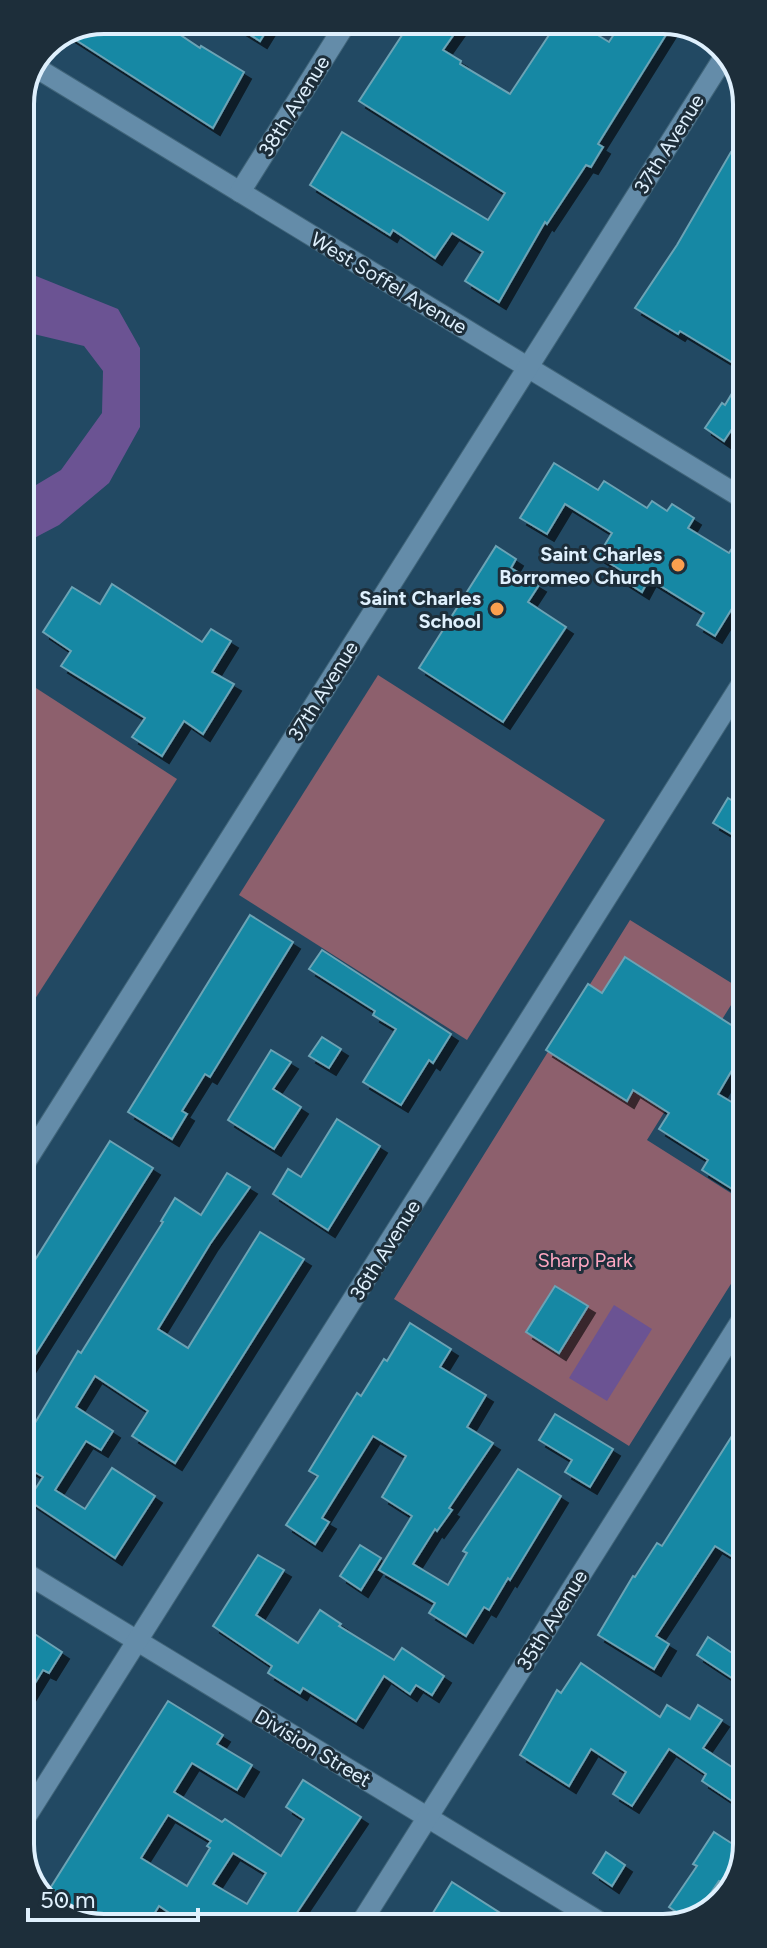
<svg xmlns="http://www.w3.org/2000/svg" width="767" height="1948" font-family="Figtree,sans-serif">
  <defs>
    <filter id="shadow"><feDropShadow dx="7" dy="7" stdDeviation="0" flood-color="#0009"/></filter>
  </defs>
  <rect width="100%" height="100%" fill="#224963"/>
  <!-- green -->
  <g fill="#8d606d">
    <polygon points="378,675 605,820 467,1040 239,895"/>
    <polygon points="22,679 177,779 22,1019"/>
    <polygon points="630,920 741,989 647,1140 745,1202 746,1260 629,1446 394,1299"/>
  </g>
  <!-- water -->
  <g fill="#6b5393">
    <polygon points="36,276 118,309 140,348 140,427 109,483 59,525 21,545 21,494 61,470 102,413 103,371 84,346 21,331 21,278"/>
    <polygon points="614,1305 652,1329 607,1401 569,1378"/>
  </g>
  <!-- building -->
  <g fill="#1288a4" stroke="#6ca3b5" stroke-width="2" fill-rule="evenodd" filter="url(#shadow)">
    <polygon points="104,20 158,20 200,48 201,46 244,72 213,128 68,35"/>
    <polygon points="226,20 273,20 260,41"/>
    <polygon points="412,20 464,20 443,50 461,61 460,64 510,94 559,20 573,20 609,42 623,20 674,22 598,144 603,147 591,167 586,165 547,224 545,222 499,302 465,281 483,252 452,233 435,258 393,230 390,235 310,185 342,132 488,220 505,193 359,101"/>
    <polygon points="731,152 743,159 743,369 680,331 678,334 635,308 677,245"/>
    <polygon points="743,375 744,411 724,441 705,428 722,403 725,405"/>
    <polygon points="554,463 598,490 604,481 647,508 652,501 667,511 672,504 694,518 688,528 729,553 744,530 744,589 715,636 697,625 704,613 649,579 642,592 623,580 627,574 598,556 612,533 565,504 547,534 520,518"/>
    <polygon points="496,546 516,559 511,568 539,585 528,602 566,627 503,722 419,668"/>
    <polygon points="112,584 202,642 211,629 231,641 212,672 234,684 203,734 184,721 162,756 132,737 145,718 61,666 71,651 43,632 72,587 100,604"/>
    <polygon points="728,798 744,808 745,842 713,823"/>
    <polygon points="250,915 293,942 210,1077 205,1074 182,1111 187,1114 172,1139 128,1112"/>
    <polygon points="322,950 451,1034 433,1063 429,1060 401,1105 363,1082 396,1029 373,1015 375,1011 309,969"/>
    <polygon points="625,957 733,1026 745,1006 745,1048 718,1094 745,1110 745,1197 702,1170 708,1160 659,1129 669,1113 633,1090 627,1101 546,1050 588,984 602,993"/>
    <polygon points="322,1037 341,1049 329,1068 309,1056"/>
    <polygon points="271,1050 291,1062 273,1089 301,1107 274,1149 228,1120"/>
    <polygon points="337,1119 380,1146 328,1230 273,1194 288,1169 301,1177"/>
    <polygon points="110,1141 153,1168 23,1374 23,1279"/>
    <polygon points="227,1173 250,1187 210,1244 158,1329 188,1348 260,1232 304,1259 175,1463 132,1436 148,1411 95,1376 76,1407 113,1431 101,1450 86,1441 55,1490 85,1509 112,1468 155,1496 115,1558 28,1500 43,1477 23,1465 23,1443 78,1351 81,1353 163,1222 161,1221 175,1198 201,1215"/>
    <polygon points="555,1286 588,1306 559,1353 526,1332"/>
    <polygon points="410,1323 451,1349 440,1367 486,1395 467,1427 493,1443 449,1508 452,1510 437,1531 435,1529 413,1564 448,1585 467,1553 463,1551 518,1469 561,1496 510,1580 508,1578 489,1610 484,1607 466,1636 429,1613 435,1603 379,1570 412,1516 382,1497 406,1456 373,1436 322,1518 329,1522 315,1544 286,1525 318,1476 309,1471 357,1393 361,1396 384,1359 387,1361"/>
    <polygon points="555,1414 613,1449 590,1487 565,1472 572,1460 539,1440"/>
    <polygon points="746,1414 746,1565 715,1546 656,1636 669,1644 654,1669 598,1635 633,1576 635,1577 657,1543 662,1546"/>
    <polygon points="360,1545 381,1558 361,1590 340,1576"/>
    <polygon points="258,1555 284,1570 256,1615 298,1643 320,1610 341,1624 339,1626 394,1660 402,1648 444,1676 432,1695 416,1685 410,1694 384,1676 356,1721 303,1688 300,1693 268,1673 272,1666 213,1626"/>
    <polygon points="24,1627 62,1652 49,1673 43,1670 24,1701"/>
    <polygon points="708,1637 747,1663 747,1688 697,1655"/>
    <polygon points="581,1663 660,1717 667,1705 690,1719 698,1705 722,1720 703,1748 747,1777 747,1811 702,1781 706,1774 669,1749 632,1806 613,1794 626,1772 591,1749 569,1786 520,1755 557,1690 561,1693"/>
    <path d="M 168,1701 L 223,1735 L 217,1744 L 252,1765 L 237,1790 L 192,1763 L 174,1792 L 222,1822 L 225,1819 L 281,1856 L 304,1819 L 286,1807 L 303,1780 L 361,1817 L 288,1926 L 190,1927 L 159,1906 L 146,1927 L 98,1928 L 52,1910 L 44,1898 ZM 168,1815 L 211,1841 L 207,1846 L 210,1848 L 187,1886 L 141,1858 ZM 233,1853 L 266,1873 L 247,1904 L 213,1884 Z"/>
    <polygon points="714,1832 742,1850 722,1882 719,1881 691,1922 669,1907 697,1866 693,1864"/>
    <polygon points="606,1852 625,1865 612,1886 593,1873"/>
    <polygon points="452,1882 519,1925 425,1926"/>
  </g>
  <g fill="none" stroke-linecap="round" stroke-linejoin="round">
    <!-- minor casing -->
    <g stroke="#41657a" stroke-width="22">
      <g id="minor">
        <polyline points="35,67 744,499"/>
        <polyline points="240,192 348,20"/>
        <polyline points="23,1166 726,54"/>
        <polyline points="24,1572 603,1924"/>
        <polyline points="24,1820 744,680"/>
        <polyline points="359,1926 746,1313"/>
      </g>
    </g>
    <!-- minor -->
    <use href="#minor" stroke="#648ca9" stroke-width="20"/>
  </g>
  <!-- markers -->
  <g fill="#fa9f4e" stroke="#1d2e3a" stroke-width="3">
    <circle cx="678" cy="565" r="8"/>
    <circle cx="497" cy="609" r="8"/>
  </g>
  <g text-anchor="middle" dominant-baseline="central" stroke-width="6" stroke-linejoin="round" paint-order="stroke">
    <!-- street labels -->
    <g font-size="20" fill="#dff0fd" stroke="#1d2e3a">
      <text transform="translate(294 106) rotate(-58)">38th Avenue</text>
      <text transform="translate(669 144) rotate(-58)">37th Avenue</text>
      <text transform="translate(389 283) rotate(31)">West Soffel Avenue</text>
      <text transform="translate(323 691) rotate(-58)">37th Avenue</text>
      <text transform="translate(385 1250) rotate(-58)">36th Avenue</text>
      <text transform="translate(552 1620) rotate(-58)">35th Avenue</text>
      <text transform="translate(313 1748) rotate(31)">Division Street</text>
    </g>
    <!-- poi labels -->
    <g font-size="20" font-weight="bold" fill="#dff0fd" stroke="#1d2e3a" text-anchor="end">
      <text x="662" y="554">Saint Charles<tspan x="662" dy="23">Borromeo Church</tspan></text>
      <text x="481" y="598">Saint Charles<tspan x="481" dy="23">School</tspan></text>
    </g>
    <!-- park labels -->
    <g font-size="20" fill="#fda7c1" stroke="#1d2e3a">
      <text x="585" y="1260">Sharp Park</text>
    </g>
  </g>
  <!-- crop -->
  <path d="M0 0H767V1948H0ZM104 34H663A70 70 0 0 1 733 104V1844A70 70 0 0 1 663 1914H104A70 70 0 0 1 34 1844V104A70 70 0 0 1 104 34Z" fill="#1d2e3a" fill-rule="evenodd"/>
  <path fill="none" stroke="#dff0fd" stroke-width="4" d="M104 34H663A70 70 0 0 1 733 104V1844A70 70 0 0 1 663 1914H104A70 70 0 0 1 34 1844V104A70 70 0 0 1 104 34Z"/>
  <!-- scale -->
  <path d="M28 1908v12h170v-12" fill="none" stroke="#dff0fd" stroke-width="4"/>
  <text x="40" y="1908" font-size="24" fill="#dff0fd" stroke="#1d2e3a" stroke-width="6" paint-order="stroke">50 m</text>
</svg>
